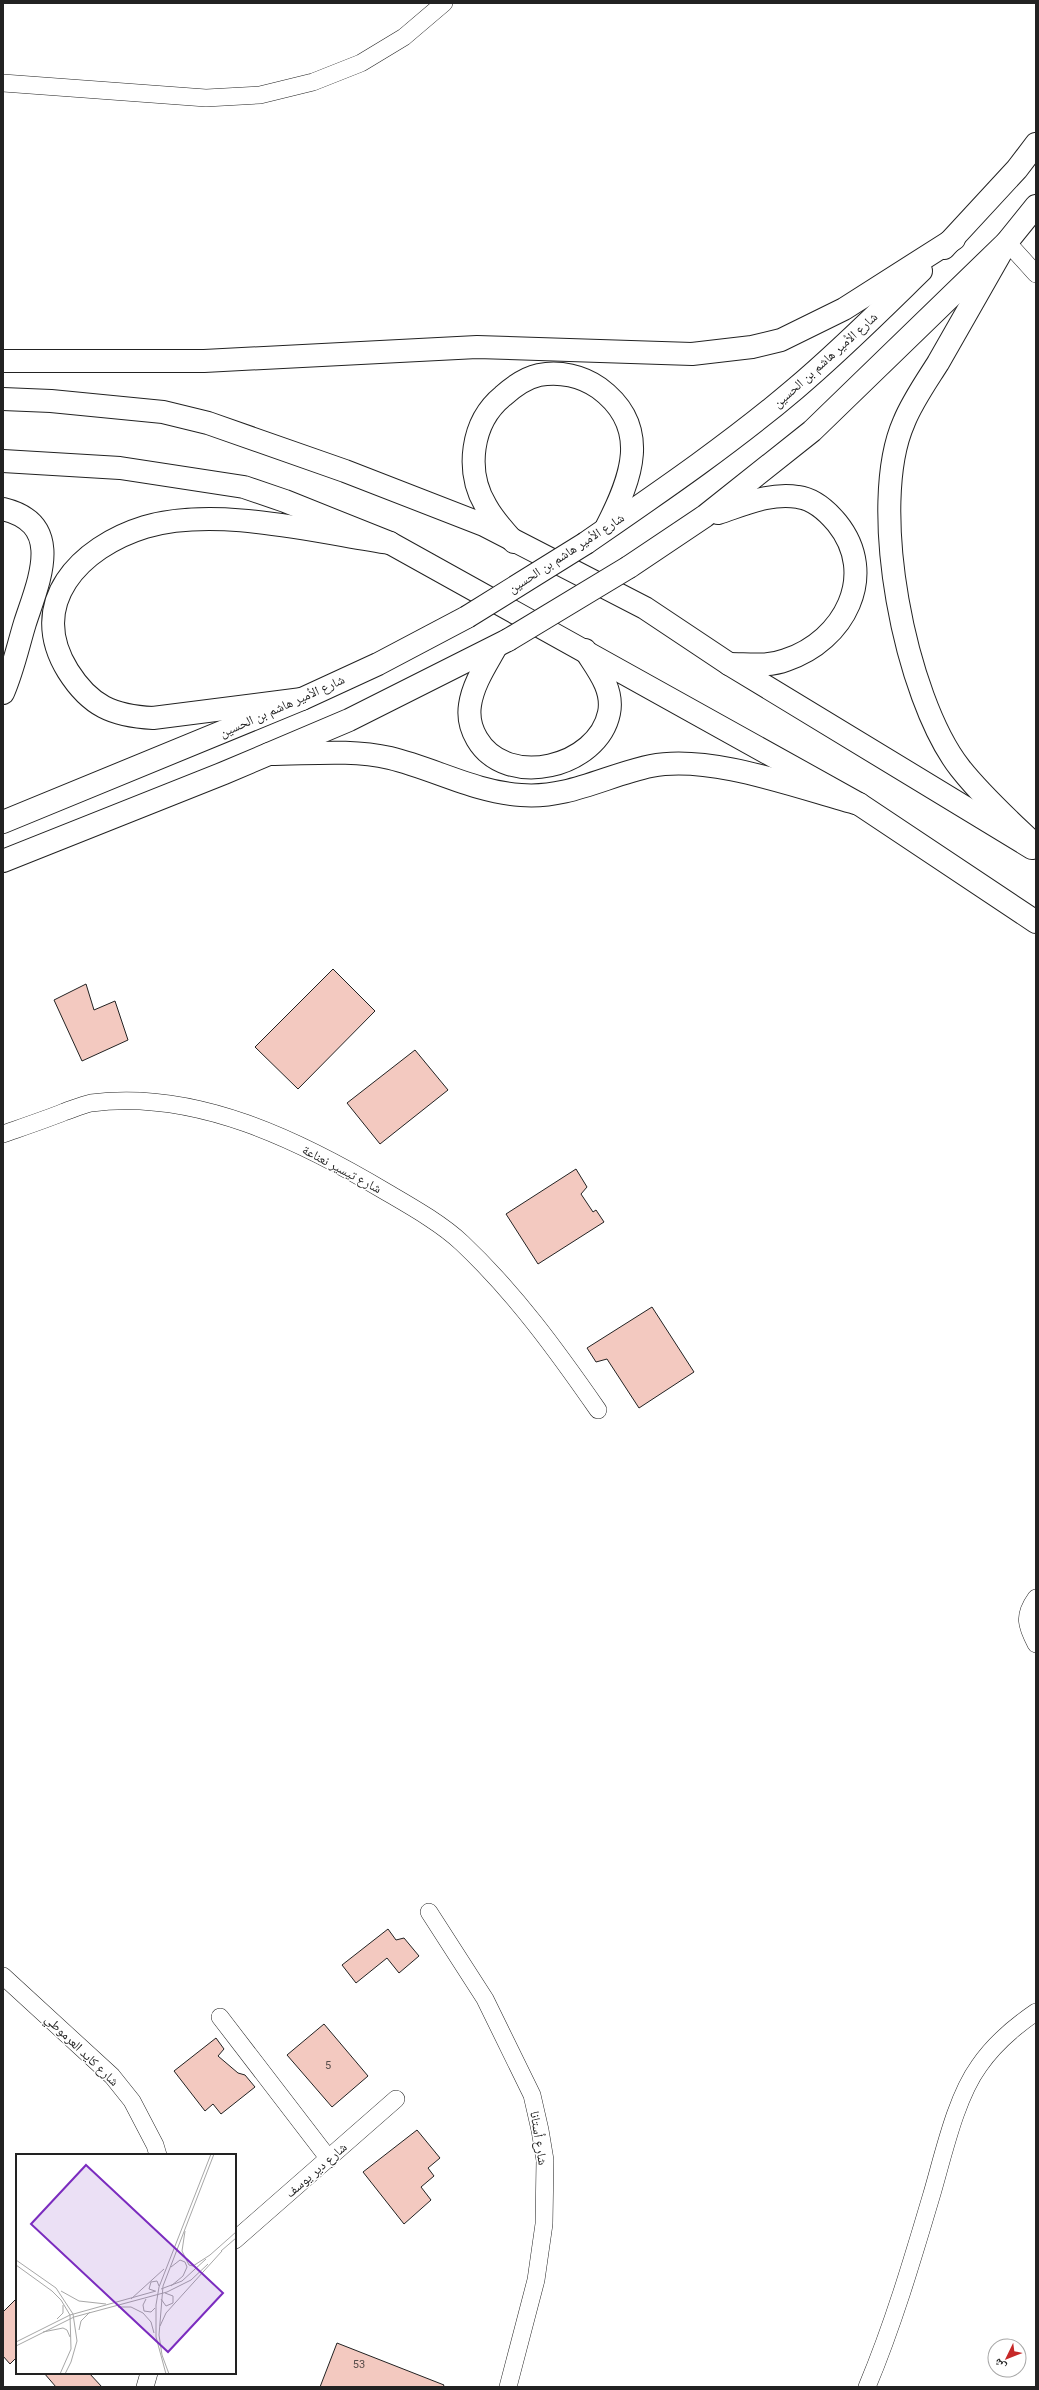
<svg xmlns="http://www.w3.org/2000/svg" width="1039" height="2390" font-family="Roboto,'Noto Naskh Arabic',sans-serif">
  <rect width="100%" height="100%" fill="#fff"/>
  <!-- building -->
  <g fill="#f3c9c0" stroke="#222">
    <polygon points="333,969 375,1011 298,1089 255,1047"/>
    <polygon points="86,984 94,1010 115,1001 128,1040 82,1061 54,1000"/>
    <polygon points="415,1050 448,1090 380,1144 347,1103"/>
    <polygon points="576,1169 587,1187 581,1194 593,1212 596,1210 604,1222 538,1264 506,1214"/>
    <polygon points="652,1307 694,1372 639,1408 607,1359 596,1362 587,1348"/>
    <polygon points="388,1929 396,1940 404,1938 419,1956 399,1973 387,1958 356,1983 342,1965"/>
    <polygon points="324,2024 368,2076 332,2107 287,2055"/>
    <polygon points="216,2038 224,2049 218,2056 238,2073 245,2075 255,2087 221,2114 213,2104 205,2111 174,2071"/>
    <polygon points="417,2130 440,2158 428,2168 434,2176 421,2187 431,2200 404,2224 363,2172"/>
    <polygon points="15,2300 17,2302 17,2357 10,2364 3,2356 3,2312"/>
    <polygon points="337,2343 444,2385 443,2387 320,2387"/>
    <polygon points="44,2373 89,2373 102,2387 56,2387"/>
  </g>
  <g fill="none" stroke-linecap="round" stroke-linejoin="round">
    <!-- minor casing -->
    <g stroke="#222" stroke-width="18">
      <g id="minor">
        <polyline points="3,83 206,98 260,95 313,82 361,63 404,37 444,3"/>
        <polyline points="1007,242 1036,274"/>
        <path d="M 3,1134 C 23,1127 44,1120 64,1112 C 73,1109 82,1105 91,1103 C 196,1089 301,1141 388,1193 C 412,1207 442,1224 462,1243 C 515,1293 557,1351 598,1410"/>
        <path d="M 1036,1598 C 1023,1616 1026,1625 1036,1644"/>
        <polyline points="429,1912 485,1999 532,2095 540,2130 545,2160 544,2224 536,2280 508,2387"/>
        <polyline points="3,1976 112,2076 132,2101 155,2145 158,2155"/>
        <polyline points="220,2017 329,2159"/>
        <polyline points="235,2240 396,2099"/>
        <polyline points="145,2387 149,2373"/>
        <path d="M 867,2387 C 893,2325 912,2261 931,2197 C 943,2157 955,2099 979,2066 C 994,2044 1014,2027 1036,2012"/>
      </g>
    </g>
    <!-- primary casing -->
    <g stroke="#222" stroke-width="24">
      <g id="primary">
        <polyline points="3,399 51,401 163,412 208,423 345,471 484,525 645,608 729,664 1032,848"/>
        <polyline points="3,461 120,468 244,487 285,501 390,543 859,804 1036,922"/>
      </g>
    </g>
    <!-- trunk casing -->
    <g stroke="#222" stroke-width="24">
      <g id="trunk">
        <path d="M 1007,242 C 984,282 961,323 938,363 C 926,382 912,402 904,422 C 867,505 905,698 960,768 C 982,796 1010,821 1036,846"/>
        <polyline points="944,248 1017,169 1036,144"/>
        <polyline points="3,361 204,361 477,347 692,354 752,347 781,340 844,309 954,239"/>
        <path d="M 3,509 C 65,524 39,580 25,623 C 18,646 13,670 3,693"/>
        <path d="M 718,513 C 743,505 771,492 798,497 C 813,499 827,511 837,523 C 879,575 844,641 786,660 C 768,667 749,664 729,664"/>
        <path d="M 514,542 C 504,531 493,519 486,506 C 465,471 471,422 503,396 C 513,387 525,378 539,375 C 560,371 582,376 599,388 C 652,427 631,479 607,526"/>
        <path d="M 586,543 C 657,494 729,445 795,389 C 839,352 880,311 921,271"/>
        <polyline points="629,567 705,516 812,431 1007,242 1036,206"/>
        <path d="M 496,647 C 486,665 473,684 470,705 C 468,718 471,729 477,739 C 507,790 598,767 609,713 C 614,689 597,669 585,650"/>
        <path d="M 302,699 L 153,718 C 113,716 90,706 68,671 C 26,603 80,547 145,527 C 217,506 316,532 390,543"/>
        <path d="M 269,754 C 309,754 350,749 390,758 C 435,769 475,792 521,795 C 568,799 607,775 651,766 C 711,754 799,788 859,804"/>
        <polyline points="3,822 302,699 378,664 467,617"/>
        <polyline points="3,861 224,773 349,720 508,640"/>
      </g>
    </g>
    <!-- minor -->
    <use href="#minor" stroke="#fff" stroke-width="17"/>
    <!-- primary -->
    <use href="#primary" stroke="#fff" stroke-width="22"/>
    <!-- trunk -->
    <use href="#trunk" stroke="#fff" stroke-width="22"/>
    <!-- trunk-bridge casing -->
    <g stroke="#222" stroke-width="24" stroke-linecap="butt">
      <g id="trunk-bridge">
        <polyline points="467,617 586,543"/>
        <polyline points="508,640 629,567"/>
      </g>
    </g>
    <!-- trunk-bridge -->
    <use href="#trunk-bridge" stroke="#fff" stroke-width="22"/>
  </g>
  <g text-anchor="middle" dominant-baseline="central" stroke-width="3" stroke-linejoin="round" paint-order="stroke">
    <!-- number labels -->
    <g font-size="11" fill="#564c4a">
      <text x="328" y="2065">5</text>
      <text x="359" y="2364">53</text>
    </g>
    <!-- street labels -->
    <g font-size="13" fill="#222" stroke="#fff">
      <text transform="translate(825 360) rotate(-42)">شارع الأمير هاشم بن الحسين</text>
      <text transform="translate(566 553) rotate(-33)">شارع الأمير هاشم بن الحسين</text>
      <text transform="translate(282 706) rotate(-24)">شارع الأمير هاشم بن الحسين</text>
      <text transform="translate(342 1169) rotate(28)">شارع تيسير نعناعة</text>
      <text transform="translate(82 2050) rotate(44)">شارع كايد العرموطي</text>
      <text transform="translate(539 2138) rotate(81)">شارع أستانا</text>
      <text transform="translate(316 2170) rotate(-41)">شارع دير يوسف</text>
    </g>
  </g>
  <!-- overview -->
  <g transform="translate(16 2154)">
    <rect width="220" height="220" fill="#fff"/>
    <path fill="none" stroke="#a7a7a7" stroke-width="1" d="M 169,77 L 166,97 L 173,111 L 177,112 L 194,101M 205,97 L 220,84M 194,101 L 220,78M 0,106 L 40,134 L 57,160M 0,111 L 36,137 L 45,146 L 54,161M 155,113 L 164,106 L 169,108 L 171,113 L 167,122 L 155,132M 145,135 L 166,127 L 190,105M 45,137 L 63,147 L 90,150M 139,137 L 133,135 L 135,128 L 141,127 L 143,132M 115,145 L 148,115M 130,145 L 127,151 L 128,157 L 135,158 L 139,154M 145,145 L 150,152 L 157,149 L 157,142 L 149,139M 102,153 L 115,153 L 127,159 L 135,168 L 138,179M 41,165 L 47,159 L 47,151M 144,172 L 150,159 L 206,97M 63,176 L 65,167 L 74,158M 27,178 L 47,174 L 51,176 L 54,183M 0,188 L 54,161 L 140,137M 0,192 L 58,163 L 151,138 L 175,126 L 192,110M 44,220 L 55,195 L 54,161M 49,220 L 55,208 L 61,187 L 57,160M 150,220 L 140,183 L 140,151 L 143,133 L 195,0M 153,220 L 146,201 L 143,181 L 147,132 L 198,0"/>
    <path fill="#7b2cbf" fill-opacity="0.15" stroke="#7b2cbf" stroke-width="2" d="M 70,11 L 207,139 L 152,198 L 15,70 Z"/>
    <rect width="220" height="220" fill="none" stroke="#222" stroke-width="2"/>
  </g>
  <!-- border -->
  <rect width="1039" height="2390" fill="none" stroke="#222222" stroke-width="8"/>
  <!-- north arrow -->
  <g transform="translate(1007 2358) rotate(227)"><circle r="19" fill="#ffffff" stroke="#a7a7a7"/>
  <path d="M0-3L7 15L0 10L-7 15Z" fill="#c62828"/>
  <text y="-6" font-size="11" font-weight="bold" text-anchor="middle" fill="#222222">ش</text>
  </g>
</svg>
